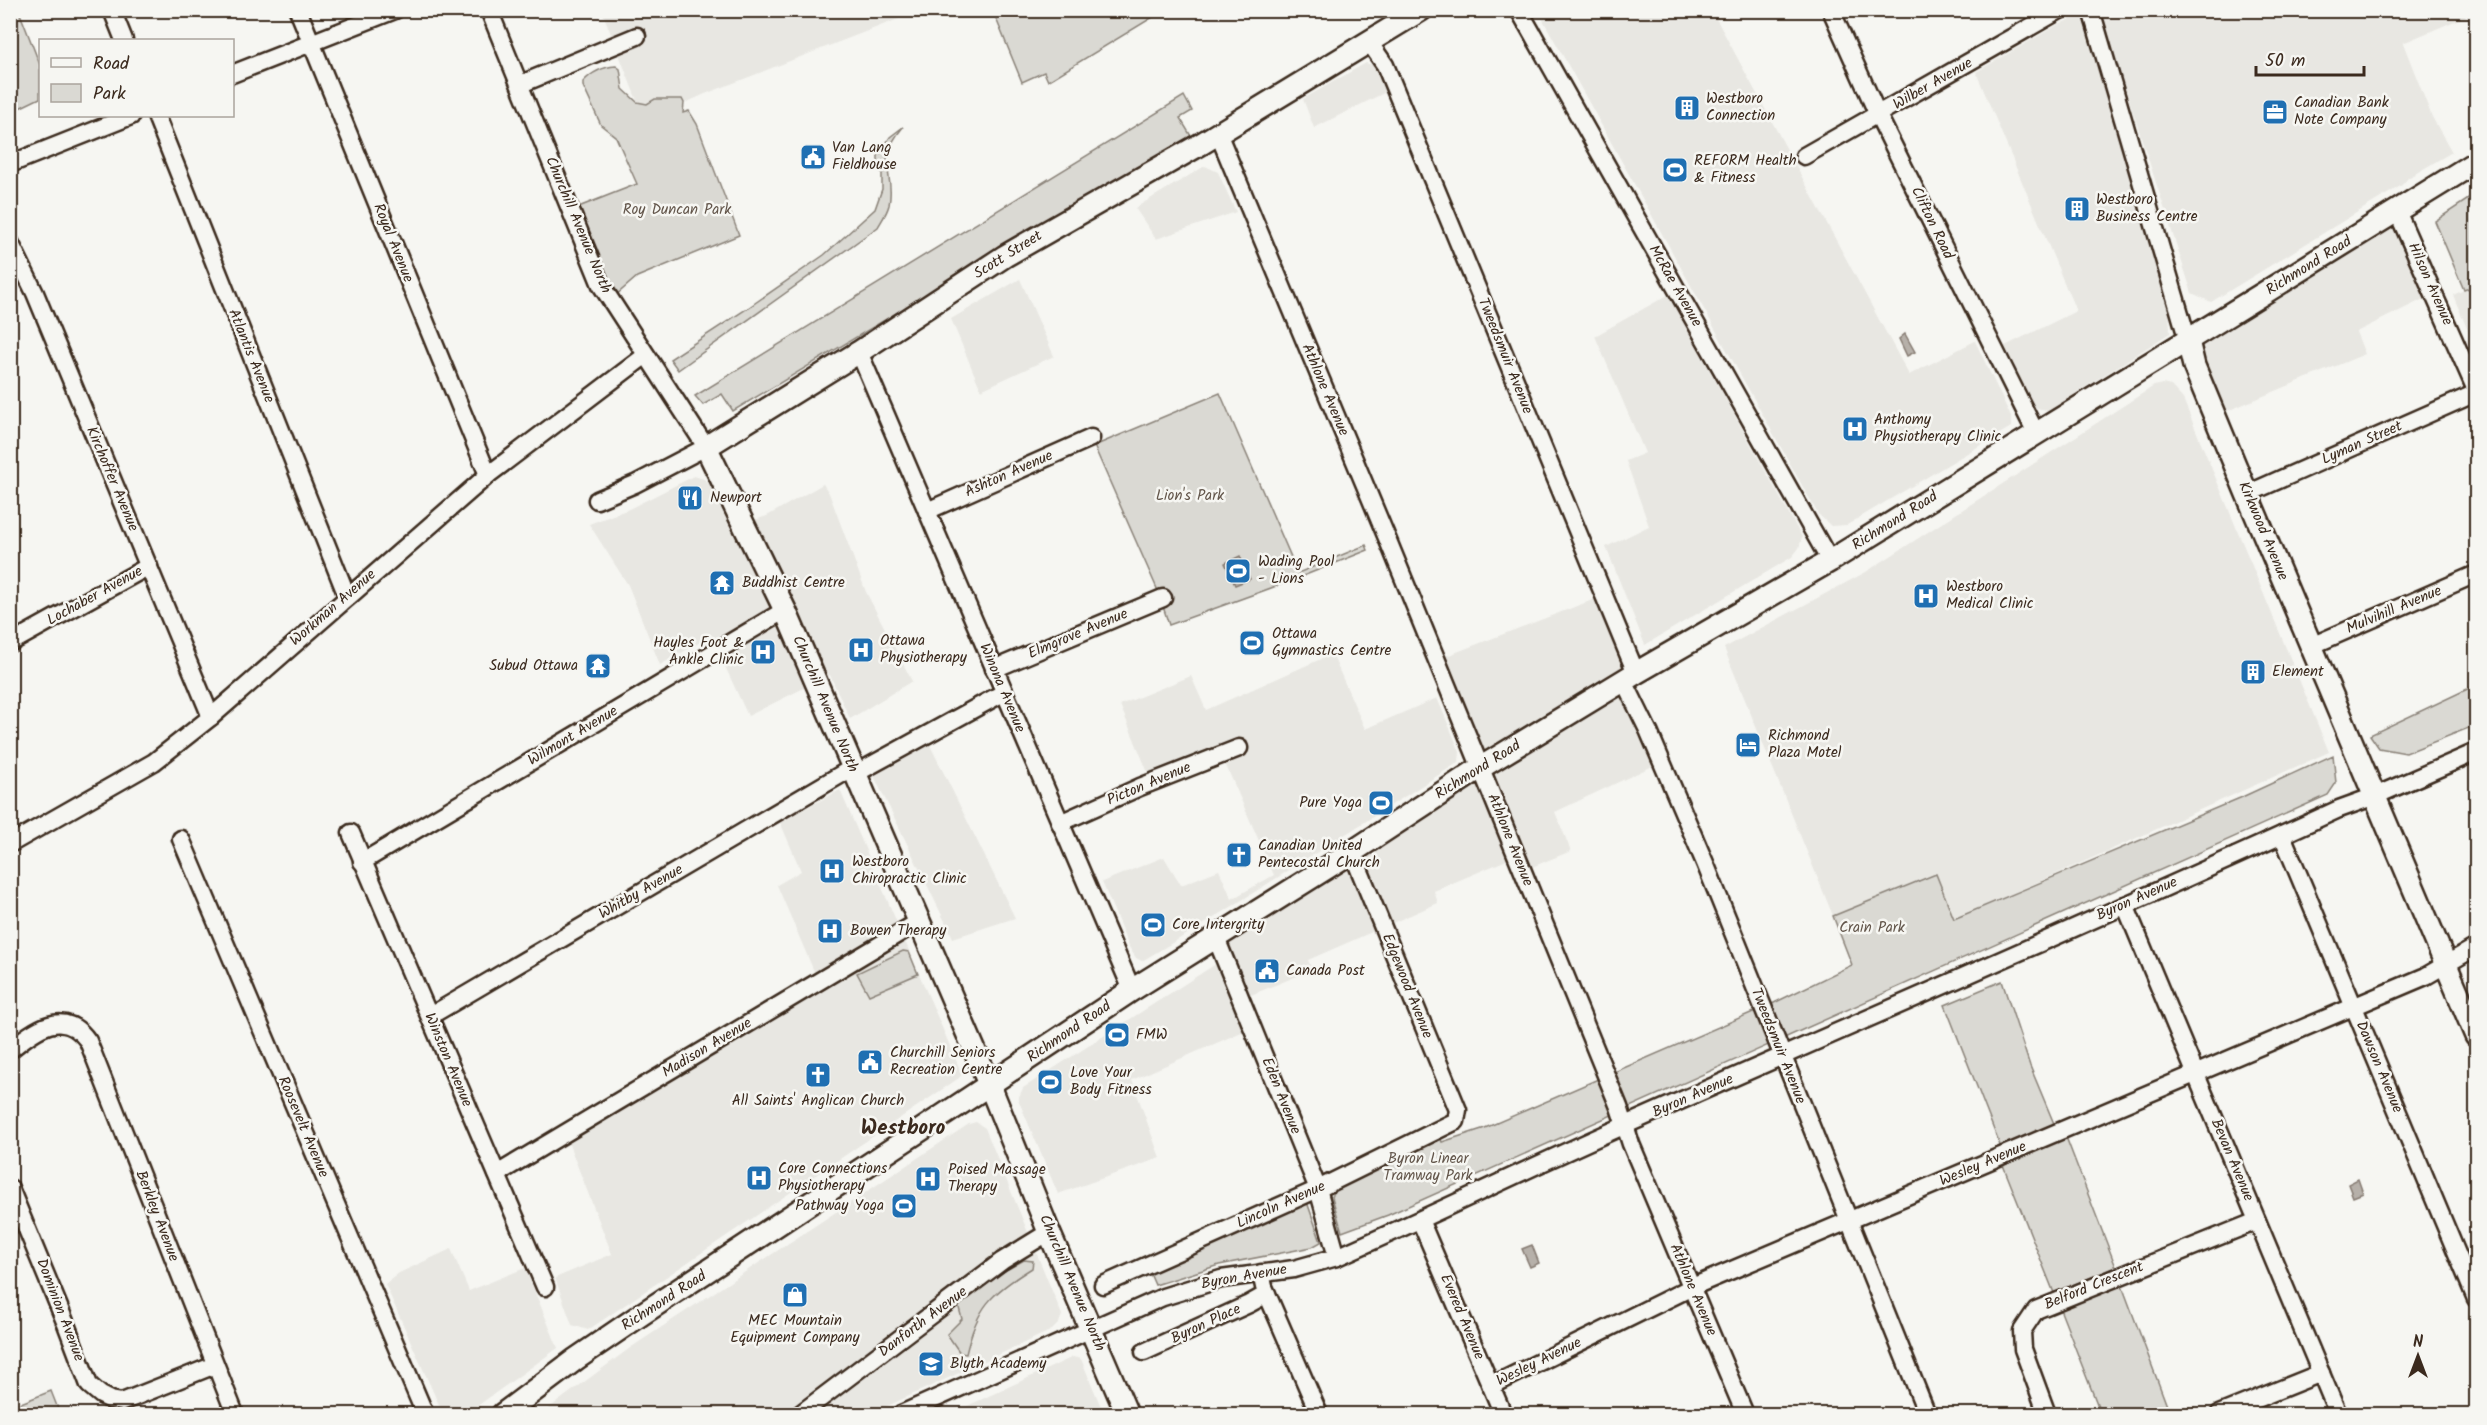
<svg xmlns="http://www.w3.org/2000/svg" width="2487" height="1425" font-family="Kalam,sans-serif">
  <rect width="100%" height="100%" fill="#f6f6f2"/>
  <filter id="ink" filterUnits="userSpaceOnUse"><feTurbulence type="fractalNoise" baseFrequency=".0167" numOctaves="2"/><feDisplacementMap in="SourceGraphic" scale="12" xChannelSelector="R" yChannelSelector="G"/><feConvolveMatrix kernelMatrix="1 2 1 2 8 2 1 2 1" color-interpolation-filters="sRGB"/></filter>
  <g filter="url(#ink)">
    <!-- built -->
    <g fill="#e8e7e2">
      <polygon points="2440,10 2442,13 2447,11 2476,12 2403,43 2432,117 2452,152 2408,178 2402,185 2211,302 2192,293 2100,11"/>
      <polygon points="602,11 919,11 705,94 645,121"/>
      <polygon points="1538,11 1712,11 1909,375 1975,341 2011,417 2011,427 1847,525 1831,526 1818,514"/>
      <polygon points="2081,15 2169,305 2170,333 2048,411 2034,407 2005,346 2076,311 1976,72 2059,24"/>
      <polygon points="1366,63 1375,66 1386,92 1314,128 1303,99"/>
      <polygon points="1205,166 1218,172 1236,212 1156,239 1135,208"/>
      <polygon points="2476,194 2476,350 2453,295 2464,290 2435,221"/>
      <polygon points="2397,211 2434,294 2356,332 2365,354 2215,416 2188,341"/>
      <polygon points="1020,279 1054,356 981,390 951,319"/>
      <polygon points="1668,295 1802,537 1799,548 1792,557 1645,645 1606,547 1649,526 1626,461 1645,453 1595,336"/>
      <polygon points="2162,384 2171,386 2183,399 2329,752 1853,965 1724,648 1866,572 2154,386"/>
      <polygon points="694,476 704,479 711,486 730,528 767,516 823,484 829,493 866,592 912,681 850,719 830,675 748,716 711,636 660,665 628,585 589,524 629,509"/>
      <polygon points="1603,596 1636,673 1624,680 1661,762 1555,812 1571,851 1522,871 1516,856 1434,891 1438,903 1308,960 1312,970 1241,999 1253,1027 1132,1080 1160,1158 1058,1194 1018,1099 1023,1088 1222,960 1216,938 1480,768 1436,660"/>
      <polygon points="1332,654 1365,729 1437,698 1460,752 1459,762 1209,921 1142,961 1136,958 1129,947 1102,882 1164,857 1181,885 1219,870 1232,899 1274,875 1224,761 1154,787 1120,705 1191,676 1206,710"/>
      <polygon points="930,745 1015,918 953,938 874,776"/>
      <polygon points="840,790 962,1074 959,1078 588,1330 572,1325 555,1278 612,1254 568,1142 822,990 777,885 801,871 780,822"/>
      <polygon points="976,1122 985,1128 1062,1315 1059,1323 1052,1330 870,1414 541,1414 630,1348 969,1124"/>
      <polygon points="451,1249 469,1291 525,1268 558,1348 466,1414 443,1414 385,1284 399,1273"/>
      <polygon points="1073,1357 1081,1359 1104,1414 950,1414"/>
    </g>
    <!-- green -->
    <g fill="#dad9d3" stroke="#8a8278" stroke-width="1.5">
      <polygon points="10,11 19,11 40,65 40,98 11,112"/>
      <polygon points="993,11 1163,11 1048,81 1044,72 1022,82"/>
      <path d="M 616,66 L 620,69 L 623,89 L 637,102 L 647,104 L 655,99 L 682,99 L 684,103 L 683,113 L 689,111 L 697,124 L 739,235 L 637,277 L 615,296 L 576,208 L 637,184 L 616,137 L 601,125 L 583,86 L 583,82 C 592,72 602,67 616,66 Z"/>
      <polygon points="1184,96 1192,111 1180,118 1191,136 733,411 722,394 703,405 695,396"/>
      <path d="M 903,127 C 873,164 896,170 889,205 C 887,213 882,220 878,227 L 678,370 L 670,359 L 745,310 L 824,255 L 875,209 L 882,189 L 882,173 L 878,168 L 878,156 L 890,137 Z"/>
      <polygon points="2476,194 2476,285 2464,290 2435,221"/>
      <polygon points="1220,393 1298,573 1366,545 1368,550 1293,580 1169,625 1158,591 1094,446"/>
      <polygon points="2476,685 2476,725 2406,753 2379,748 2370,735"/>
      <polygon points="2333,755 2336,783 2328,795 1388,1215 1342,1232 1332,1197 1335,1190 1438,1131 1442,1142 1485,1128 1774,1003 1852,965 1833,916 1936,874 1954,919 2240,798"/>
      <polygon points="903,951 909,952 918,974 869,995 857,973"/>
      <polygon points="2002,981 2030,1066 2055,1126 2001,1148 1945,1005"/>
      <polygon points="2066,1137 2116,1267 2054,1293 2003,1165"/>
      <polygon points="1307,1202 1321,1242 1312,1247 1219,1265 1155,1285 1148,1269"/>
      <path d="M 1024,1260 L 1033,1261 L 1032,1268 C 990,1294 977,1307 966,1354 L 960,1353 L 947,1334 L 962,1319 L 959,1308 L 960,1303 L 1001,1273 Z"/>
      <polygon points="2121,1283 2170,1414 2101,1414 2060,1309"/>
      <polygon points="51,1391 60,1414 13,1414 11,1407"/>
    </g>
    <!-- water -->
    <g fill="#b6b0a9" stroke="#857a71" stroke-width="1.5">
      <polygon points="1905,334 1915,352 1907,356 1899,339"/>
      <polygon points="1240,556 1250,579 1235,585 1225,563"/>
      <polygon points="2358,1179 2363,1193 2353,1197 2348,1184"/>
      <polygon points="1532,1245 1539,1263 1530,1267 1522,1249"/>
    </g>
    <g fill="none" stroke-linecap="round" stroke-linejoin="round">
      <!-- minor casing -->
      <g stroke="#3b2a1e" stroke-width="21">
        <g id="minor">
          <polyline points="112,10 124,40"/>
          <polyline points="298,10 488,475"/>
          <polyline points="489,10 601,285 706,447 635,484 597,500"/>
          <polyline points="1519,10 1830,561"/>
          <polyline points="1831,10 1878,115 2036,433"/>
          <polyline points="2091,10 2188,341"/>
          <polyline points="1369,42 1385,65 1636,673"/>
          <polyline points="232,74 395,10"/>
          <polyline points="521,84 637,36"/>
          <polyline points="156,116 347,596"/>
          <polyline points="1218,133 1387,538 1619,1107 1631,1144 1745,1414"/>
          <polyline points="1804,156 2060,10"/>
          <polyline points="10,164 131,116"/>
          <polyline points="2397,211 2476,390"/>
          <polyline points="10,242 35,293 211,717"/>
          <polyline points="859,352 1132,990"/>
          <polyline points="2247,494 2476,393"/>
          <polyline points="927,511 1091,438"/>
          <polyline points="10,643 149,566"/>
          <polyline points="2311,646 2476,574"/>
          <polyline points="994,669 1163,598"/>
          <polyline points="1624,681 1649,732 1705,863 1927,1414"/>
          <polyline points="855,774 1003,693"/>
          <polyline points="1060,823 1140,787 1239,748"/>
          <polyline points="351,833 545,1287"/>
          <polyline points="2282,835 2476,1299"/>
          <polyline points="181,839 425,1414"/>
          <polyline points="10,844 154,762 211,717 488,475 646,355"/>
          <polyline points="362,862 785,610"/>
          <polyline points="2125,905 2338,1414"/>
          <polyline points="1216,938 1318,1189 1337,1257"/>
          <polyline points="430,1016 852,768"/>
          <path d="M 10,1050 C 35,1029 64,1007 88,1041 L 235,1414"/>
          <polyline points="497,1174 918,922"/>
          <polyline points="10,1188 66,1324 89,1385 101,1395 111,1400 122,1402 215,1365"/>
          <polyline points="1420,1220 1503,1414"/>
          <polyline points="1261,1273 1264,1287 1319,1414"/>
          <polyline points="1103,1285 1318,1189 1456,1121 1458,1110 1352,852"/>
          <polyline points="1144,1352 1249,1304 1267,1294"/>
          <polyline points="1491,1386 1692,1287 2426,976 2476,947"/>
          <polyline points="800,1414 1002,1261 1049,1232"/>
          <path d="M 901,1414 L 1163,1297 L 1221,1279 L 1294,1269 L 1337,1257 C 1435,1214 1530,1167 1628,1124 C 1865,1019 2104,917 2339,809 L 2375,796 L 2476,752"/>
          <polyline points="2047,1414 2023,1349 2022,1331 2036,1310 2257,1221"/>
          <polyline points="2219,1414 2321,1373"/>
        </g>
      </g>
      <!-- major casing -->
      <g stroke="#3b2a1e" stroke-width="26">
        <g id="major">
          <polyline points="2188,341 2194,366 2247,494 2476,1036"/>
          <polyline points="503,1414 576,1359 642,1314 927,1126 1132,990 1352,852 1480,768 1636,673 1830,561 2476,162"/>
          <polyline points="1127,1414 1049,1232 990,1086 785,610 706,447 859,352 1005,256 1201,144 1421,10"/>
        </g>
      </g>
      <!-- minor -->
      <use href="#minor" stroke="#f6f6f2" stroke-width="16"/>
      <!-- major -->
      <use href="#major" stroke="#f6f6f2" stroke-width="21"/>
    </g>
  </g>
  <!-- icons -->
  <defs>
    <g id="building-square" transform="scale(1.35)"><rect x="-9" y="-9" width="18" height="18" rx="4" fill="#1f6fb2" stroke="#f6f6f2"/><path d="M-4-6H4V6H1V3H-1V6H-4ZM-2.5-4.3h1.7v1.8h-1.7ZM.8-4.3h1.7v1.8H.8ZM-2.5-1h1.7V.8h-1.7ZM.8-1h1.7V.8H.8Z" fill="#fff"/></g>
    <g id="office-square" transform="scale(1.35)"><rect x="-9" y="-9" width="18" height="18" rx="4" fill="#1f6fb2" stroke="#f6f6f2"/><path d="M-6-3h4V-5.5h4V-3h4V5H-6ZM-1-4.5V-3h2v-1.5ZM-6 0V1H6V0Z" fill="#fff"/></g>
    <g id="civic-square" transform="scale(1.35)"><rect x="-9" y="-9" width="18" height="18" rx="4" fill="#1f6fb2" stroke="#f6f6f2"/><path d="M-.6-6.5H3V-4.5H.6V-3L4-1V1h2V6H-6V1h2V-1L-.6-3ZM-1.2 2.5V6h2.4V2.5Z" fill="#fff"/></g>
    <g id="stadium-square" transform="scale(1.35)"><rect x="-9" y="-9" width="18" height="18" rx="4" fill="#1f6fb2" stroke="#f6f6f2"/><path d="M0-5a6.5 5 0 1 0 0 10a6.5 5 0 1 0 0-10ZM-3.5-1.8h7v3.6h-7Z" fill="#fff"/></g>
    <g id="hospital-square" transform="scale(1.35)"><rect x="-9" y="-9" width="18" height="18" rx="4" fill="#1f6fb2" stroke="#f6f6f2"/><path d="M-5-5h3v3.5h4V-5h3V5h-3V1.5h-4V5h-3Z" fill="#fff"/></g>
    <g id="restaurant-square" transform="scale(1.35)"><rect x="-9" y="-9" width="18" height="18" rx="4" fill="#1f6fb2" stroke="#f6f6f2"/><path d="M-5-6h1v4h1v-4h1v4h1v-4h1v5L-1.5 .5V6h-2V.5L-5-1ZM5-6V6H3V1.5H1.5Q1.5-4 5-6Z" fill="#fff"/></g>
    <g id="temple-square" transform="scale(1.35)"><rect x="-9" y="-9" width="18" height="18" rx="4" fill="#1f6fb2" stroke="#f6f6f2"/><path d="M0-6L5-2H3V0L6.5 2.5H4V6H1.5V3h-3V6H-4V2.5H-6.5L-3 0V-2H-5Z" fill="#fff"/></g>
    <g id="hotel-square" transform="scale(1.35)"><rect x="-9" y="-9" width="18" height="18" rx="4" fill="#1f6fb2" stroke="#f6f6f2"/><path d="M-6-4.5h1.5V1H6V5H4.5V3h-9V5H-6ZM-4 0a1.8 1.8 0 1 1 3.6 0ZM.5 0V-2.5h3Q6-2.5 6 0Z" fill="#fff"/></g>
    <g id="church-square" transform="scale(1.35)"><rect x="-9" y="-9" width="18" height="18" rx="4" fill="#1f6fb2" stroke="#f6f6f2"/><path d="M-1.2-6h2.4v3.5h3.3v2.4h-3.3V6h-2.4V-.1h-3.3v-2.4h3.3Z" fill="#fff"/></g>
    <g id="shop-square" transform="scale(1.35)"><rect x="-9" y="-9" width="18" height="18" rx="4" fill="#1f6fb2" stroke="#f6f6f2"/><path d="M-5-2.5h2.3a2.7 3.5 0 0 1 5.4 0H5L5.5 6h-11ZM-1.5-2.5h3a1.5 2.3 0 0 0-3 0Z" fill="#fff"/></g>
    <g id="school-square" transform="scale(1.35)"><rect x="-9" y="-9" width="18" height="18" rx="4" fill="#1f6fb2" stroke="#f6f6f2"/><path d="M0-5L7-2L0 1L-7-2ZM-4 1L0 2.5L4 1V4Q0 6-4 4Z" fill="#fff"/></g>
  </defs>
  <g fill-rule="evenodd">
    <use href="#building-square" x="1687" y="108"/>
    <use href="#office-square" x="2275" y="112"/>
    <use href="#civic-square" x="813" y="157"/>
    <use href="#stadium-square" x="1675" y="170"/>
    <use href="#building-square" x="2077" y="209"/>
    <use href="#hospital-square" x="1855" y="429"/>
    <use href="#restaurant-square" x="690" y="498"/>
    <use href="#stadium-square" x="1238" y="571"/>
    <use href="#temple-square" x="722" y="583"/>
    <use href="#hospital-square" x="1926" y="596"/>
    <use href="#stadium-square" x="1252" y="643"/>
    <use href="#hospital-square" x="861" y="650"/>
    <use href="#hospital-square" x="763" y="652"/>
    <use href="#temple-square" x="598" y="666"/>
    <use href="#building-square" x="2253" y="672"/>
    <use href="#hotel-square" x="1748" y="745"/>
    <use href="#stadium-square" x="1381" y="803"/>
    <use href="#church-square" x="1239" y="855"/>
    <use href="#hospital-square" x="832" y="871"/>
    <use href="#stadium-square" x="1153" y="925"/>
    <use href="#hospital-square" x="830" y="931"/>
    <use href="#civic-square" x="1267" y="971"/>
    <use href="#stadium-square" x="1117" y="1035"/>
    <use href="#civic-square" x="870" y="1062"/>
    <use href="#church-square" x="818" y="1075"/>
    <use href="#stadium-square" x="1050" y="1082"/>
    <use href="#hospital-square" x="759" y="1178"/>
    <use href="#hospital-square" x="928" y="1179"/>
    <use href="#stadium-square" x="904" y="1206"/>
    <use href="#shop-square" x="795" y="1295"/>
    <use href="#school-square" x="931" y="1364"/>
  </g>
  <g text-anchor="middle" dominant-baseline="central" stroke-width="5" stroke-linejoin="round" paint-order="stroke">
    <!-- street labels -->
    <g font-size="15" fill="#3b2a1e" stroke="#f6f6f2">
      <text transform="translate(1933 84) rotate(-30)">Wilber Avenue</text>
      <text transform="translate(1932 223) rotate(64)">Clifton Road</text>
      <text transform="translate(578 225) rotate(67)">Churchill Avenue North</text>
      <text transform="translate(393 243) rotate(68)">Royal Avenue</text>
      <text transform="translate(1008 255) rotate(-32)">Scott Street</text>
      <text transform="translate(2309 266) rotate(-32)">Richmond Road</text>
      <text transform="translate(2430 284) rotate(66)">Hilson Avenue</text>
      <text transform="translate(1675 286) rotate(60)">McRae Avenue</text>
      <text transform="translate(251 356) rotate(68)">Atlantis Avenue</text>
      <text transform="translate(1505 356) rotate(68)">Tweedsmuir Avenue</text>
      <text transform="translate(1325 390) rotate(67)">Athlone Avenue</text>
      <text transform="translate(2362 443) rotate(-24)">Lyman Street</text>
      <text transform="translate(1009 474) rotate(-24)">Ashton Avenue</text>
      <text transform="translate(112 479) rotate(67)">Kirchoffer Avenue</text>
      <text transform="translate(1895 521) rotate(-32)">Richmond Road</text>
      <text transform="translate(2263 531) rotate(67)">Kirkwood Avenue</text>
      <text transform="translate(95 596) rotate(-29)">Lochaber Avenue</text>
      <text transform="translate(333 608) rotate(-41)">Workman Avenue</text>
      <text transform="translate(2394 610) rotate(-23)">Mulvihill Avenue</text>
      <text transform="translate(1078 634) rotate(-23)">Elmgrove Avenue</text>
      <text transform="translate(1002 688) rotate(67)">Winona Avenue</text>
      <text transform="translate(825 704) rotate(67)">Churchill Avenue North</text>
      <text transform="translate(573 736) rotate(-31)">Wilmont Avenue</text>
      <text transform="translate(1478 770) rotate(-32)">Richmond Road</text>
      <text transform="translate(1149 784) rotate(-23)">Picton Avenue</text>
      <text transform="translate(1510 840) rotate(68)">Athlone Avenue</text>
      <text transform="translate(641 892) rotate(-30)">Whitby Avenue</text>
      <text transform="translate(2137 899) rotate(-24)">Byron Avenue</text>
      <text transform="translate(1407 986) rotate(68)">Edgewood Avenue</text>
      <text transform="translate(1069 1032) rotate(-34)">Richmond Road</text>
      <text transform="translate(1778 1046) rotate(68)">Tweedsmuir Avenue</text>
      <text transform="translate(707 1048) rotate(-31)">Madison Avenue</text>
      <text transform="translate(448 1060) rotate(67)">Winston Avenue</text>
      <text transform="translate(2379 1067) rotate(67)">Dawson Avenue</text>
      <text transform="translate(1281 1096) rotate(68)">Eden Avenue</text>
      <text transform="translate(1693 1096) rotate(-24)">Byron Avenue</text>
      <text transform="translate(303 1127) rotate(67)">Roosevelt Avenue</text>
      <text transform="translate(2232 1160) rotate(67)">Bevan Avenue</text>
      <text transform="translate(1983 1164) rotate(-23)">Wesley Avenue</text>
      <text transform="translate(1281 1205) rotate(-24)">Lincoln Avenue</text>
      <text transform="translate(157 1216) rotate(69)">Berkley Avenue</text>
      <text transform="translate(1244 1277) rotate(-10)">Byron Avenue</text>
      <text transform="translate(1072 1283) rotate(67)">Churchill Avenue North</text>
      <text transform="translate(2094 1286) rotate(-22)">Belford Crescent</text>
      <text transform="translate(1693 1290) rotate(67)">Athlone Avenue</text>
      <text transform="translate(664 1301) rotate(-33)">Richmond Road</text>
      <text transform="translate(60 1310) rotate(69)">Dominion Avenue</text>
      <text transform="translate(1462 1317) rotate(67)">Evered Avenue</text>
      <text transform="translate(923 1322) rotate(-37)">Danforth Avenue</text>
      <text transform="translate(1206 1324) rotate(-25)">Byron Place</text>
      <text transform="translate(1539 1362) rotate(-26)">Wesley Avenue</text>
    </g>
    <!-- poi labels -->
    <g font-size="15" fill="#3b2a1e" stroke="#f6f6f2" text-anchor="start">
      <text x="1706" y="99">Westboro<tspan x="1706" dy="17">Connection</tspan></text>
      <text x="2294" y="103">Canadian Bank<tspan x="2294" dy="17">Note Company</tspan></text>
      <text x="832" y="148">Van Lang<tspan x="832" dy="17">Fieldhouse</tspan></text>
      <text x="1694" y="161">REFORM Health<tspan x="1694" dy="17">&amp; Fitness</tspan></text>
      <text x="2096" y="200">Westboro<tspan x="2096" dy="17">Business Centre</tspan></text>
      <text x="1874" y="420">Anthomy<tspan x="1874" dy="17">Physiotherapy Clinic</tspan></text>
      <text x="710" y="498">Newport</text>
      <text x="1258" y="562">Wading Pool<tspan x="1258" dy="17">- Lions</tspan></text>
      <text x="742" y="583">Buddhist Centre</text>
      <text x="1946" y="587">Westboro<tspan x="1946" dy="17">Medical Clinic</tspan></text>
      <text x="1272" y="634">Ottawa<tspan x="1272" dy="17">Gymnastics Centre</tspan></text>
      <text x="880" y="641">Ottawa<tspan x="880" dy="17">Physiotherapy</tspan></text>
      <text x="744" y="643" text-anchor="end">Hayles Foot &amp;<tspan x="744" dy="17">Ankle Clinic</tspan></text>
      <text x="578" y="666" text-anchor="end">Subud Ottawa</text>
      <text x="2272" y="672">Element</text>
      <text x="1768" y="736">Richmond<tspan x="1768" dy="17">Plaza Motel</tspan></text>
      <text x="1362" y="803" text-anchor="end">Pure Yoga</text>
      <text x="1258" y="846">Canadian United<tspan x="1258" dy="17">Pentecostal Church</tspan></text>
      <text x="852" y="862">Westboro<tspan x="852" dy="17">Chiropractic Clinic</tspan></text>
      <text x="1172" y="925">Core Intergrity</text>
      <text x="850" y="931">Bowen Therapy</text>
      <text x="1286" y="971">Canada Post</text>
      <text x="1136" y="1035">FMW</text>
      <text x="890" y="1053">Churchill Seniors<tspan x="890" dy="17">Recreation Centre</tspan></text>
      <text x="1070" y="1073">Love Your<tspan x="1070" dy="17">Body Fitness</tspan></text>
      <text x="818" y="1101" text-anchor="middle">All Saints' Anglican Church</text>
      <text x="778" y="1169">Core Connections<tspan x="778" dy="17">Physiotherapy</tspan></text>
      <text x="948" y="1170">Poised Massage<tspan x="948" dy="17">Therapy</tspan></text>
      <text x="884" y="1206" text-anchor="end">Pathway Yoga</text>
      <text x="795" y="1321" text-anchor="middle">MEC Mountain<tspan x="795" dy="17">Equipment Company</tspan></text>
      <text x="950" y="1364">Blyth Academy</text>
    </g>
    <!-- park labels -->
    <g font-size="15" fill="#63564b" stroke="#f6f6f2">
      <text x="677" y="210">Roy Duncan Park</text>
      <text x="1190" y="496">Lion's Park</text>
      <text x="1872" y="928">Crain Park</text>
      <text x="1428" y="1159">Byron Linear<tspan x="1428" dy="17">Tramway Park</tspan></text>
    </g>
    <!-- district labels -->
    <g font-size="21" font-weight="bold" fill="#3b2a1e" stroke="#f6f6f2">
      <text x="903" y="1128">Westboro</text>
    </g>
  </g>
  <!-- margin -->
  <rect width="2487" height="1425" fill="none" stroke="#f6f6f2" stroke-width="36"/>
  <rect x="18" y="18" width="2451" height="1389" fill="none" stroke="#3b2a1e" stroke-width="2" filter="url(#ink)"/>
  <!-- legend -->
  <rect x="39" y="39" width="195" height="78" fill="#f6f6f2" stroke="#aba49d" stroke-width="1.5"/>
  <rect x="51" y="58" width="30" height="9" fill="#f6f6f2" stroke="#aba49d" stroke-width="1.5"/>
  <text x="93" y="69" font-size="18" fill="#3b2a1e">Road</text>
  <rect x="51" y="84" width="30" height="18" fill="#dad9d3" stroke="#aba49d" stroke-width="1.5"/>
  <text x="93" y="99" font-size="18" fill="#3b2a1e">Park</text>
  <!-- north arrow -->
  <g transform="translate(2418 1356)" stroke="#f6f6f2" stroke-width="4.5" paint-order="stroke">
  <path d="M0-4.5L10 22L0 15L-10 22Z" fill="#3b2a1e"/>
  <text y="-9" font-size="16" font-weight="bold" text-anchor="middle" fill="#3b2a1e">N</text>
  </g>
  <!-- scale -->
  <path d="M2256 66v9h108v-9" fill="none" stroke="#3b2a1e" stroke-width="3"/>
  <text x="2265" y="66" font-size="18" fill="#3b2a1e" stroke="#f6f6f2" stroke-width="4.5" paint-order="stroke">50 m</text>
</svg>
